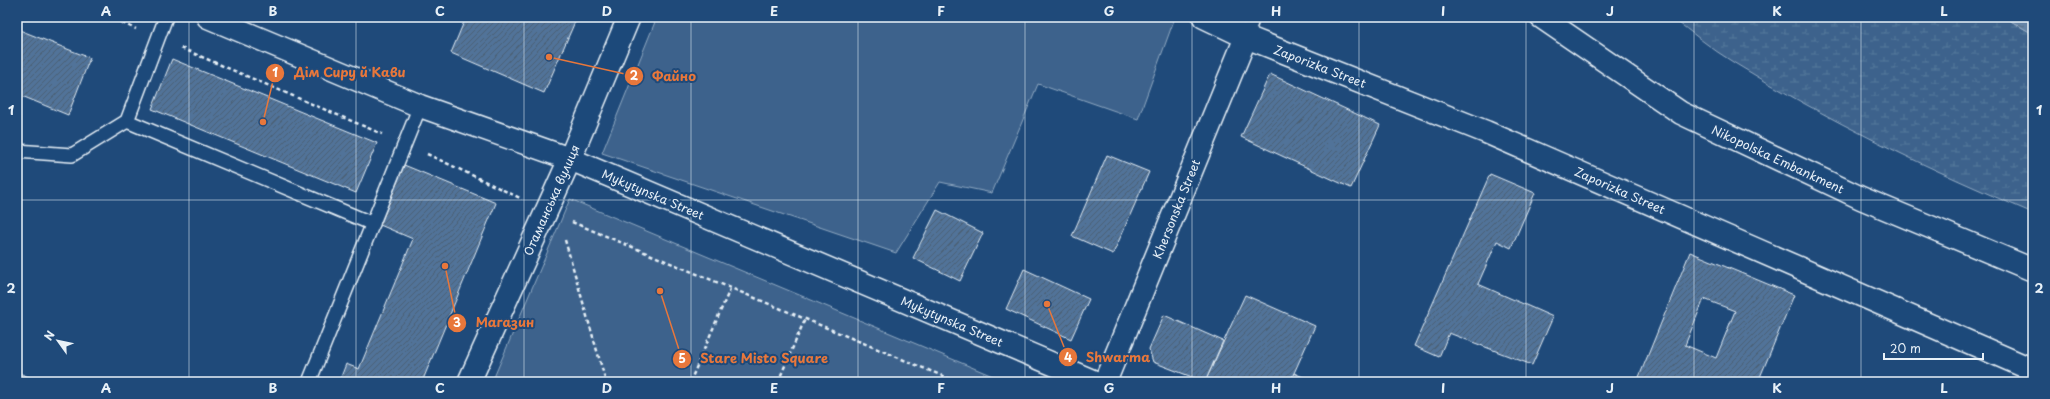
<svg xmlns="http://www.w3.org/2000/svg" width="2050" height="399" font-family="'Playpen Sans',sans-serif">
  <defs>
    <pattern id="wetland-marsh" width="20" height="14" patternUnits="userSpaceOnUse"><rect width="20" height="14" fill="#3c628c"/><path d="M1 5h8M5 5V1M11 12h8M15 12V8" fill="none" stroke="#58799d"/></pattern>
    <pattern id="water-ripples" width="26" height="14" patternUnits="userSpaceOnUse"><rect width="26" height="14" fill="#6685a7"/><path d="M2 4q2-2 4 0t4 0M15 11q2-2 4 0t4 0" fill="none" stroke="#596d82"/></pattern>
    <pattern id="building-hatch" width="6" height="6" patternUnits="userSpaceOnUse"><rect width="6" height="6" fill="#517399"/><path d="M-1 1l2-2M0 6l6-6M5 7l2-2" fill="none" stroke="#4c5e72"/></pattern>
  </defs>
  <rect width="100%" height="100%" fill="#1f4a7a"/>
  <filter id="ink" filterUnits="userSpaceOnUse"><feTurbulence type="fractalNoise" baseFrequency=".025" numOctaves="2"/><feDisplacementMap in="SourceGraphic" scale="8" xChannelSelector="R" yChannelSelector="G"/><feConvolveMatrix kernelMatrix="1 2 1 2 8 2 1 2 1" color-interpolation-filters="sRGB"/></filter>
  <g filter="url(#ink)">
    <!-- wetland -->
    <path fill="url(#wetland-marsh)" stroke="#92aac2" d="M 1671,17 L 2004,17 L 2033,34 L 2033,213 C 1930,170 1827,120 1733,62 C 1711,49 1692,32 1671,17 Z"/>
    <!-- green -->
    <g fill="#3c628c" stroke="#92aac2">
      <polygon points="657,17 1168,17 1174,20 1138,119 1038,84 992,193 940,182 896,253 602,153"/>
      <polygon points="570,199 1007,382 492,382"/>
    </g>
    <!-- water -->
    <polygon fill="url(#water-ripples)" stroke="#9ab0c7" points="2004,17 2033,17 2033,34"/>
    <!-- building -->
    <g fill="url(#building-hatch)" stroke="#e8f1f8" fill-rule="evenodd">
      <polygon points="466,17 577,17 544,93 451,53"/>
      <polygon points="17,29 90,58 68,115 17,94"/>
      <polygon points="172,59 377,143 356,193 152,109"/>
      <polygon points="1270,74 1380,125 1351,188 1241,137"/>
      <polygon points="1107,155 1149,172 1113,254 1072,236"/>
      <polygon points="404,165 496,203 422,382 339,382 346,364 359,369 413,239 380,225"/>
      <polygon points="1490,174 1535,193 1511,248 1497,241 1478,284 1553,317 1532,365 1449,333 1439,357 1414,346"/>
      <polygon points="937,210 983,233 960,281 913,258"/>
      <path d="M 1690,252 L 1794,295 L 1758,382 L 1637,382 ZM 1704,299 L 1735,311 L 1716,358 L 1685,345 Z"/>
      <polygon points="1024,269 1089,299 1071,339 1006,309"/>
      <polygon points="1245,295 1315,326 1290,382 1205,382"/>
      <polygon points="1164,315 1223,341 1205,382 1153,362 1149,349"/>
      <polygon points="17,372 40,382 17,382"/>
      <polygon points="1294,373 1314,382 1290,382"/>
    </g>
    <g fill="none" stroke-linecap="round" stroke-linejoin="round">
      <!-- lane casing -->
      <g stroke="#e8f1f8" stroke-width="16">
        <g id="lane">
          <polyline points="1246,37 1253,17"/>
          <polyline points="127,121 373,224"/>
          <polyline points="17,151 72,155 127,121 166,17"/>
          <polyline points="309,382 420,106"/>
        </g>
      </g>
      <!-- street casing -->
      <g stroke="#e8f1f8" stroke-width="25">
        <g id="street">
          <polyline points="1541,17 1681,113 1861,198 2033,270"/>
          <polyline points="1246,37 1486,132 2033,370"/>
          <polyline points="469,382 570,159"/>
        </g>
      </g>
      <!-- secondary casing -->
      <g stroke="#e8f1f8" stroke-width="25">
        <g id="secondary">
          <polyline points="208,17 420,106 570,159 1095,382"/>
          <polyline points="570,159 629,17"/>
          <polyline points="1105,382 1246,37 1204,17"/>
        </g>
      </g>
      <!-- path -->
      <g stroke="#e8f1f8" stroke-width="2.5" stroke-dasharray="4 3" stroke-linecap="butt">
        <polyline points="109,17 136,29"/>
        <polyline points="181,48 382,134"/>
        <polyline points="427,154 522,199"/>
        <polyline points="572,222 957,382"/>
        <polyline points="565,240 606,382"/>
        <polyline points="690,382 730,289"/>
        <polyline points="778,382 805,319"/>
      </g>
      <!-- lane -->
      <use href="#lane" stroke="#1f4a7a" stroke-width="13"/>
      <!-- street -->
      <use href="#street" stroke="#1f4a7a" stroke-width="22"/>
      <!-- secondary -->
      <use href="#secondary" stroke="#1f4a7a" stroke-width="22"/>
    </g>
  </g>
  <!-- grid -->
  <path fill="none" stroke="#e8f1f8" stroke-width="1" stroke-opacity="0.55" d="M 189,17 L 189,382M 356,17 L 356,382M 524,17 L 524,382M 691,17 L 691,382M 858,17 L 858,382M 1025,17 L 1025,382M 1192,17 L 1192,382M 1359,17 L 1359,382M 1526,17 L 1526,382M 1694,17 L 1694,382M 1861,17 L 1861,382M 17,200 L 2033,200"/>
  <g text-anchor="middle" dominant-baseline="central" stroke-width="4" stroke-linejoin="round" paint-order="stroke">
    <!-- street labels -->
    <g font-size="12" fill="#e8f1f8" stroke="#1f4a7a">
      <text transform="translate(1320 66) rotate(21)">Zaporizka Street</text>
      <text transform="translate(1778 159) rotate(25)">Nikopolska Embankment</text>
      <text transform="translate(1620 190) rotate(24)">Zaporizka Street</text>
      <text transform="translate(653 194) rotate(23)">Mykytynska Street</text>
      <text transform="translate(551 200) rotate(-66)">Отаманська вулиця</text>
      <text transform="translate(1176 209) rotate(-68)">Khersonska Street</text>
      <text transform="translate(952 321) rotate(23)">Mykytynska Street</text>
    </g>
  </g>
  <!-- callouts -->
  <path fill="none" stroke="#e8773b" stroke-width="1.5" d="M263 122L275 73M549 57L634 76M445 266L457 323M1047 304L1068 357M660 291L682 359"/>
  <g fill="#e8773b" stroke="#1f4a7a" stroke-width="1.5">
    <circle cx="263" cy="122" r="4"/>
    <circle cx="549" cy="57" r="4"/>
    <circle cx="445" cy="266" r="4"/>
    <circle cx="1047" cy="304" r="4"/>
    <circle cx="660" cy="291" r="4"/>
    <circle cx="275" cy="73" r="10"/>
    <circle cx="634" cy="76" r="10"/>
    <circle cx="457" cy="323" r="10"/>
    <circle cx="1068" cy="357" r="10"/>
    <circle cx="682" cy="359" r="10"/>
  </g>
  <g font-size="12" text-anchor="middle" font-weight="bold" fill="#fff">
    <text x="275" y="77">1</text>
    <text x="634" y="80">2</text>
    <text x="457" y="327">3</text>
    <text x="1068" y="362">4</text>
    <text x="682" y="363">5</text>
  </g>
  <g font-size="13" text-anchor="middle" font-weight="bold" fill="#e8773b" stroke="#1f4a7a" stroke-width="4" stroke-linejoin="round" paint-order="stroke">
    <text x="350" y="77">Дім Сиру й Кави</text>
    <text x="674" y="81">Файно</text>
    <text x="505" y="327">Магазин</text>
    <text x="1118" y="362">Shwarma</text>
    <text x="764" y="363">Stare Misto Square</text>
  </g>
  <!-- margin -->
  <rect width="2050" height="399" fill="none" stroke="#1f4a7a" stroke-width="44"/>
  <!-- north arrow -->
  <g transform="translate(58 341) rotate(303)" stroke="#1f4a7a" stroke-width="3" paint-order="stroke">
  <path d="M0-3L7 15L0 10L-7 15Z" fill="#e8f1f8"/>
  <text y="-6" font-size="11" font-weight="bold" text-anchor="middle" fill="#e8f1f8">N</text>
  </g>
  <!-- scale -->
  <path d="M1884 353v6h99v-6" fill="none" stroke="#e8f1f8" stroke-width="2"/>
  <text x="1890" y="353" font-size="12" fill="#e8f1f8" stroke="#1f4a7a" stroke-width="3" paint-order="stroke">20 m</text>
  <rect x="22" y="22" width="2006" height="355" fill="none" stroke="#e8f1f8" stroke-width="1.5"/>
  <g font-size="13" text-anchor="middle" font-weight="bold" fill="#e8f1f8">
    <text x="106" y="16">A</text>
    <text x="273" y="16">B</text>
    <text x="440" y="16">C</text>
    <text x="607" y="16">D</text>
    <text x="774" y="16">E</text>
    <text x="941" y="16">F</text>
    <text x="1109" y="16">G</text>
    <text x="1276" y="16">H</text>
    <text x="1443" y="16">I</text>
    <text x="1610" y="16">J</text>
    <text x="1777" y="16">K</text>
    <text x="1944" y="16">L</text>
    <text x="11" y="115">1</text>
    <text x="2039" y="115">1</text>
    <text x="11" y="293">2</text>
    <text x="2039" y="293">2</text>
    <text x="106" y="393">A</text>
    <text x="273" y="393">B</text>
    <text x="440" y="393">C</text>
    <text x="607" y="393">D</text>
    <text x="774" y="393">E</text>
    <text x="941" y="393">F</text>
    <text x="1109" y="393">G</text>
    <text x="1276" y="393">H</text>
    <text x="1443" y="393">I</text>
    <text x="1610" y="393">J</text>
    <text x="1777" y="393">K</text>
    <text x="1944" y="393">L</text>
  </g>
</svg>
